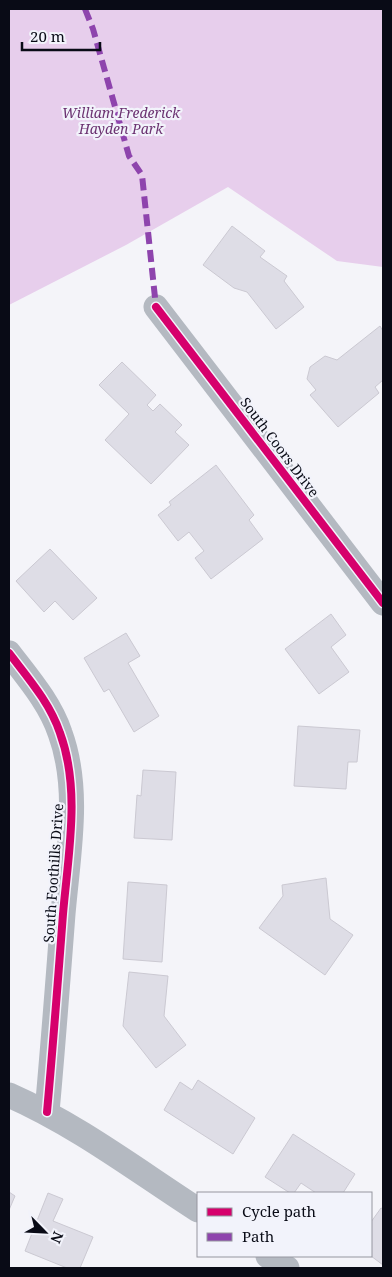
<svg xmlns="http://www.w3.org/2000/svg" width="392" height="1277" font-family="'Noto Serif',serif">
  <rect width="100%" height="100%" fill="#f4f4f9"/>
  <!-- green -->
  <polygon fill="#e7ceec" points="9,9 383,9 383,267 337,261 228,187 126,245 9,305"/>
  <!-- building -->
  <g fill="#dedde6" stroke="#cbc9d2">
    <polygon points="232,226 265,251 260,257 287,276 284,281 304,307 276,329 247,292 234,288 203,265"/>
    <polygon points="380,326 383,331 383,380 375,387 379,393 338,427 310,395 316,390 307,379 310,367 325,356 337,360"/>
    <polygon points="122,362 156,395 147,405 153,411 160,404 182,425 175,432 189,445 151,484 105,440 129,414 99,385"/>
    <polygon points="216,465 254,515 249,520 263,539 211,579 195,558 204,551 189,532 178,541 158,515 171,505 169,502"/>
    <polygon points="50,549 97,598 73,620 55,601 44,612 16,581"/>
    <polygon points="331,614 346,635 331,647 349,672 319,694 285,649"/>
    <polygon points="126,633 140,656 128,663 159,716 134,732 109,689 104,692 84,658"/>
    <polygon points="298,726 360,730 357,762 348,762 346,789 294,786"/>
    <polygon points="143,770 176,772 172,840 134,838 137,795 141,796"/>
    <polygon points="326,878 330,919 353,935 325,975 259,928 283,896 282,885"/>
    <polygon points="128,882 167,885 162,962 123,959"/>
    <polygon points="129,972 168,976 164,1016 186,1045 156,1068 123,1026"/>
    <polygon points="198,1080 255,1118 233,1154 164,1110 180,1082 192,1090"/>
    <polygon points="293,1134 355,1174 343,1193 316,1193 301,1183 294,1193 290,1193 265,1177"/>
    <polygon points="9,1192 15,1196 9,1210"/>
    <polygon points="48,1193 63,1199 53,1221 93,1237 80,1268 67,1268 25,1251"/>
    <polygon points="381,1208 383,1209 383,1265 371,1256 371,1222"/>
  </g>
  <g fill="none" stroke-linecap="round" stroke-linejoin="round">
    <!-- minor -->
    <g stroke="#b4b9c1" stroke-width="25">
      <polyline points="156,307 383,603"/>
      <path d="M 9,653 C 28,678 50,703 60,733 C 81,790 68,855 63,914 C 58,980 53,1046 47,1112"/>
      <path d="M 9,1095 C 77,1125 136,1170 198,1210"/>
      <polyline points="268,1256 287,1268"/>
    </g>
    <!-- quiet -->
    <polyline stroke="#8e44ad" stroke-width="6" stroke-dasharray="12 6" stroke-linecap="butt" points="85,9 93,29 129,156 142,175 156,307"/>
    <!-- cycleway casing -->
    <g stroke="#f2f3fb" stroke-width="11">
      <g id="cycleway">
        <polyline points="156,307 383,603"/>
        <path d="M 9,653 C 28,678 50,703 60,733 C 81,790 68,855 63,914 C 58,980 53,1046 47,1112"/>
      </g>
    </g>
    <!-- cycleway -->
    <use href="#cycleway" stroke="#d6006c" stroke-width="8"/>
  </g>
  <g text-anchor="middle" dominant-baseline="central" stroke-width="4.5" stroke-linejoin="round" paint-order="stroke">
    <!-- park labels -->
    <g font-size="14" font-style="italic" fill="#6c3372" stroke="#f2f3fb">
      <text x="121" y="112">William Frederick<tspan x="121" dy="16">Hayden Park</tspan></text>
    </g>
    <!-- street labels -->
    <g font-size="14" fill="#090b16" stroke="#f2f3fb">
      <text transform="translate(280 447) rotate(53)">South Coors Drive</text>
      <text transform="translate(53 873) rotate(-86)">South Foothills Drive</text>
    </g>
  </g>
  <!-- border -->
  <rect width="392" height="1277" fill="none" stroke="#090b16" stroke-width="20"/>
  <!-- legend -->
  <rect x="197" y="1192" width="175" height="65" fill="#f2f3fb" stroke="#95969f"/>
  <rect x="207" y="1208" width="25" height="8" fill="#d6006c" stroke="#95969f"/>
  <text x="242" y="1217" font-size="15" fill="#090b16">Cycle path</text>
  <rect x="207" y="1233" width="25" height="8" fill="#8e44ad" stroke="#95969f"/>
  <text x="242" y="1242" font-size="15" fill="#090b16">Path</text>
  <!-- north arrow -->
  <g transform="translate(45 1232) rotate(114)" stroke="#f2f3fb" stroke-width="4" paint-order="stroke">
  <path d="M0-4L9 19L0 12L-9 19Z" fill="#090b16"/>
  <text y="-8" font-size="14" font-weight="bold" text-anchor="middle" fill="#090b16">N</text>
  </g>
  <!-- scale -->
  <path d="M22 42v8h78v-8" fill="none" stroke="#090b16" stroke-width="2.5"/>
  <text x="30" y="42" font-size="15" fill="#090b16" stroke="#f2f3fb" stroke-width="4" paint-order="stroke">20 m</text>
</svg>
